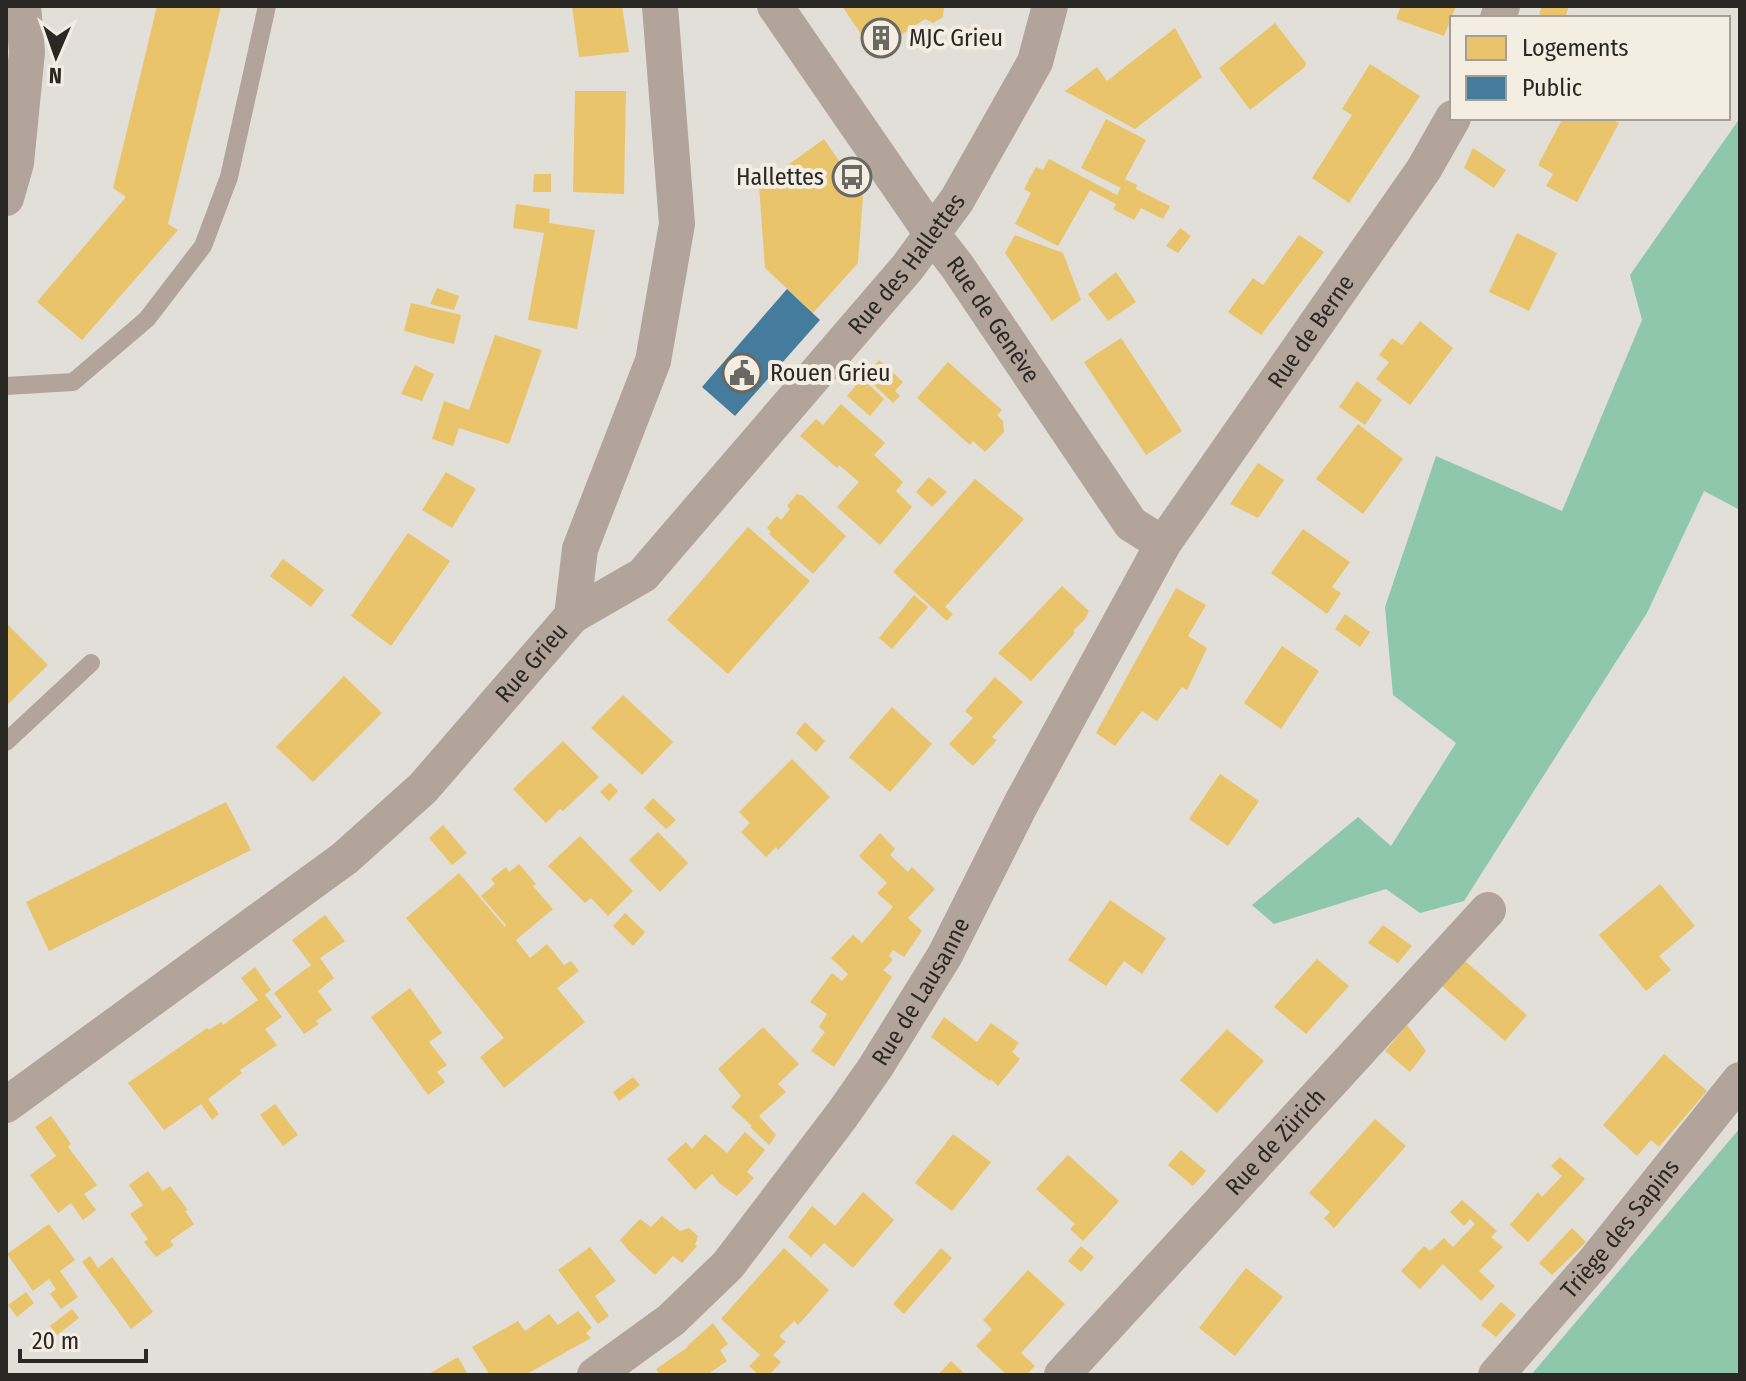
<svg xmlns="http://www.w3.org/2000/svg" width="1746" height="1381" font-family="'Fira Sans Condensed',sans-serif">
  <rect width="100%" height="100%" fill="#e2dfd9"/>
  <!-- forest -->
  <g fill="#8ec7a9">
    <polygon points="1740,118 1740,510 1704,491 1647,613 1464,901 1420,913 1386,889 1274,924 1252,905 1358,817 1391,846 1456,743 1393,695 1385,607 1436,456 1562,511 1642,320 1630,275"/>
    <polygon points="1740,1128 1740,1375 1531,1375"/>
  </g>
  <!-- homes -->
  <g fill="#e9c46a">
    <polygon points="157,6 221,6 168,224 178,230 82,340 37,302 126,197 113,188"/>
    <polygon points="572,6 622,6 629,52 579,57"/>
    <polygon points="842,6 944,6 943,17 933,23 925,19 874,53"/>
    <polygon points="1401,6 1456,6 1444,36 1396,19"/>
    <polygon points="1542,6 1569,6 1565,18 1549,18 1539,14"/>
    <polygon points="1275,23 1306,63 1305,67 1250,110 1219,68"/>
    <polygon points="1175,28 1202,77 1135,129 1065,91 1097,67 1107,81"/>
    <polygon points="1370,64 1420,96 1349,203 1312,178 1352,115 1342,109"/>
    <polygon points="575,91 626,91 624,194 573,192"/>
    <polygon points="1563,118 1610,118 1619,123 1577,202 1546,186 1553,174 1538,165"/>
    <polygon points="1106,119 1146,140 1125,179 1137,185 1136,189 1170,206 1163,219 1141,208 1134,220 1113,209 1116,204 1090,190 1058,246 1015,224 1031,193 1024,189 1036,167 1043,170 1049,159 1117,195 1121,188 1081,168"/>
    <polygon points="824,139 863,196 858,263 813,313 765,268 759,186"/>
    <polygon points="1473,148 1506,170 1494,188 1464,168"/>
    <polygon points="534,174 551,174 551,192 533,192"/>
    <polygon points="516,204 550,209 549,223 595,230 577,329 528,320 544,233 513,228"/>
    <polygon points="1180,228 1191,236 1178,253 1166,246"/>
    <polygon points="1517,233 1557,253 1529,311 1489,292"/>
    <polygon points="1015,235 1063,253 1081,300 1052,321 1005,253"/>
    <polygon points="1299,235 1324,252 1261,335 1228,312 1253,278 1263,285"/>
    <polygon points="1116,272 1136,302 1108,321 1088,294"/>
    <polygon points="437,288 459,296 454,310 430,304"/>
    <polygon points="411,303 461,315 454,344 404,331"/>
    <polygon points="1420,321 1453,348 1410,405 1376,379 1389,362 1379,355 1392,338 1402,345"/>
    <polygon points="495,335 542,350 509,444 459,428 453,446 432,439 444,401 469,410"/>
    <polygon points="1121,338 1182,431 1146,455 1084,362"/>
    <polygon points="879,360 903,382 895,391 900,396 893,403 865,376"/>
    <polygon points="948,362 1002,410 997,415 1003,421 1004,432 985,452 973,441 970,445 917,398"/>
    <polygon points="415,365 434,374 422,401 401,394"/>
    <polygon points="862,378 884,399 870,416 847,396"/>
    <polygon points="1357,381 1382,400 1365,425 1339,407"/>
    <polygon points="841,404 885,443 874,455 903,482 896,491 912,507 880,545 837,507 859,482 839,465 837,468 800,436 816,419 823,425"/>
    <polygon points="1358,424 1403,459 1363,514 1316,479"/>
    <polygon points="1258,463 1284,480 1258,518 1230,504"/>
    <polygon points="446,472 476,489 452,528 422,510"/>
    <polygon points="929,477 947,492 932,507 916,492"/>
    <polygon points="975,479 1024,519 945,607 953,614 947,621 893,572"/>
    <polygon points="797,494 803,496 846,536 813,574 769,534 771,532 767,528 777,516 781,520 790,509 787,506"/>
    <polygon points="748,527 810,581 728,674 667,620"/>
    <polygon points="1303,529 1350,562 1332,587 1341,593 1327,614 1271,573"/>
    <polygon points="408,533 450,561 391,646 351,616"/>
    <polygon points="283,559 324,590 311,607 270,576"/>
    <polygon points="1062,586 1089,611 1085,619 1073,631 1075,633 1031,681 998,653"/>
    <polygon points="1176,588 1206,605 1188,636 1207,648 1187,690 1182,687 1157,721 1142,711 1115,746 1096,733"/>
    <polygon points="914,595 928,607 892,649 879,638"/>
    <polygon points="1345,614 1370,632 1360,647 1335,629"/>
    <polygon points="6,623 48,665 6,706"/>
    <polygon points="1282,646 1319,671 1281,729 1244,703"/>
    <polygon points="344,676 382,713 313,782 276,747"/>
    <polygon points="995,677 1023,702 992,737 997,740 973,766 949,744 973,718 965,711"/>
    <polygon points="623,695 673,742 642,775 591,728"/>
    <polygon points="892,707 932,744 890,792 849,757"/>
    <polygon points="805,722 825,741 816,752 796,733"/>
    <polygon points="563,741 599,777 563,811 560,809 546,823 513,789"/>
    <polygon points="792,759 830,797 778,850 776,847 766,857 741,832 750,823 739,812"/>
    <polygon points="1220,774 1259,801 1228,846 1189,819"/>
    <polygon points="610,783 618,791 609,801 600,792"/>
    <polygon points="653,798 676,820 666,829 644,808"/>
    <polygon points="226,802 251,850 49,951 26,902"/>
    <polygon points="443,825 467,853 452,865 429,838"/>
    <polygon points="658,832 688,863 660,892 629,860"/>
    <polygon points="880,833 895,849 890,855 908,872 912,867 935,889 908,918 922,931 904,957 893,950 889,956 893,960 883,970 892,977 834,1067 811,1051 825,1032 819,1027 827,1014 810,1002 832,973 842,981 848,974 831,958 853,935 862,943 893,907 877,893 887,883 859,856"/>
    <polygon points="580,836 633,891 608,916 591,898 585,903 548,866"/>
    <polygon points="519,864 536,884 533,886 553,909 516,940 530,958 547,944 564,965 571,961 579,971 557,988 585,1022 504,1088 480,1057 504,1038 406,918 459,873 505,927 506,925 481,896 495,884 491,879 506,867 509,872"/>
    <polygon points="1660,884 1695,926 1659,956 1671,970 1646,991 1599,935"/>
    <polygon points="1110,900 1166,938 1142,974 1124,961 1106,986 1068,960"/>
    <polygon points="625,913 645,932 633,946 613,926"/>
    <polygon points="325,915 345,941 320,958 334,978 318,991 332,1010 316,1021 319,1024 304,1034 274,993 311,965 292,940"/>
    <polygon points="1383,925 1412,946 1398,963 1368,943"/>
    <polygon points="1317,959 1349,986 1306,1034 1274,1007"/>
    <polygon points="1464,960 1527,1015 1505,1041 1442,986"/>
    <polygon points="255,967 271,990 265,995 282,1017 265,1029 277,1045 240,1070 242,1073 208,1099 219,1114 212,1120 201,1104 164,1130 128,1083 207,1028 209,1030 221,1022 223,1025 258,1000 241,978"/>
    <polygon points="410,988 442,1033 429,1042 447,1065 437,1072 445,1082 428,1095 371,1017"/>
    <polygon points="944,1017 977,1042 991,1023 1019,1043 1012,1052 1020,1059 998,1086 991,1079 990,1081 931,1037"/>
    <polygon points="1407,1025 1426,1051 1410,1072 1385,1051"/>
    <polygon points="763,1027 799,1064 778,1084 786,1092 759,1116 776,1135 769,1145 750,1127 752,1126 731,1107 741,1096 718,1069"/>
    <polygon points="1227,1029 1264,1061 1217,1113 1180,1080"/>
    <polygon points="1664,1054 1707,1091 1659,1147 1651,1140 1637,1156 1603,1125"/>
    <polygon points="633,1077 640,1085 619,1101 613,1092"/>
    <polygon points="275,1104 298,1135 283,1146 260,1115"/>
    <polygon points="51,1116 71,1144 68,1147 97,1185 84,1194 96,1210 83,1220 71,1203 58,1213 30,1175 56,1156 35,1127"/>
    <polygon points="1375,1119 1406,1146 1334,1228 1324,1218 1330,1212 1309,1193"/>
    <polygon points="745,1132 765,1150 747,1172 754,1178 737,1196 719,1183 712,1174 695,1190 667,1159 686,1142 692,1149 705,1134 727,1153"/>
    <polygon points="953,1134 991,1162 952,1211 915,1183"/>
    <polygon points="1181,1150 1206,1171 1193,1186 1168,1165"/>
    <polygon points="1068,1155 1119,1201 1083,1241 1070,1229 1075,1224 1036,1189"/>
    <polygon points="1560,1157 1585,1179 1528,1242 1510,1225 1538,1192 1542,1197 1562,1176 1551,1166"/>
    <polygon points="148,1171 163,1191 170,1186 188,1210 185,1211 194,1224 170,1241 174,1245 156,1257 144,1242 148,1239 130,1214 143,1205 129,1185"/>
    <polygon points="863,1192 894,1220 853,1268 824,1243 811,1257 788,1237 812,1206 835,1226"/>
    <polygon points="1462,1200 1497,1231 1491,1237 1503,1247 1479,1271 1495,1286 1481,1301 1443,1264 1420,1289 1401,1271 1424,1246 1430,1251 1444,1238 1453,1247 1475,1224 1470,1219 1464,1226 1450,1212"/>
    <polygon points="662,1216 680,1231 689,1228 698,1236 695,1245 697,1246 682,1263 673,1256 655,1275 629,1251 620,1240 640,1219 651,1227"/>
    <polygon points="49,1224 75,1260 60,1271 78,1297 61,1309 50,1294 56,1289 49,1279 33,1291 7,1254"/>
    <polygon points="1572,1228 1586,1242 1552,1275 1539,1263"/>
    <polygon points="1081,1246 1094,1257 1081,1272 1068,1261"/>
    <polygon points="590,1247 616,1281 595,1296 609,1316 598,1324 558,1270"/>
    <polygon points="784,1248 829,1290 798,1325 794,1321 779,1336 786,1342 773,1355 781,1362 769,1375 759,1375 749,1366 760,1355 721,1319"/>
    <polygon points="941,1248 952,1258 904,1314 893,1304"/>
    <polygon points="90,1256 98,1268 112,1257 153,1312 131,1329 82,1262"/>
    <polygon points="1246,1268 1283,1297 1235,1356 1199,1328"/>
    <polygon points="1028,1270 1065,1304 1021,1353 1035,1366 1026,1375 1007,1375 976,1346 992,1329 983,1320"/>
    <polygon points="26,1292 34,1303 17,1317 8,1305"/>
    <polygon points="1501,1302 1516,1315 1496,1337 1481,1325"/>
    <polygon points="72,1309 79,1318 57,1335 50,1326"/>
    <polygon points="578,1311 592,1328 586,1333 591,1338 525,1375 490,1375 472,1347 518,1321 525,1331 549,1314 558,1325"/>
    <polygon points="713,1323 728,1344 720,1350 727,1361 708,1374 709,1375 660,1375 656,1369 688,1347 687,1346"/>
    <polygon points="458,1357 468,1375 427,1375"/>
    <polygon points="951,1361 966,1375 938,1375"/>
  </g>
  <!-- public -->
  <polygon fill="#457b9d" points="787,289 820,320 735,416 702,387"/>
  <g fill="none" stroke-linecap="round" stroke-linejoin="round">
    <!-- service -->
    <g stroke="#b3a49b" stroke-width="18">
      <polyline points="6,386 73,382 147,319 203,246 229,177 267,6"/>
      <polyline points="6,742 91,663"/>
    </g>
    <!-- minor -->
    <g stroke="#b3a49b" stroke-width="36">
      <path id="s1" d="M 775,6 L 932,234 L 957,266 L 1131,524 L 1163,544"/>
      <polyline points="1498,18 1502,6"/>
      <polyline points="6,198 16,163 27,52 23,6"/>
      <path id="s2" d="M 572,616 L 643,575 L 907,268 L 957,200 L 1035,62 L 1050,6"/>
      <path id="s3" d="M 6,1105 L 345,858 L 423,788 L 572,616 L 580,549 L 653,361 L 677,224 L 660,6"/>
      <path id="s4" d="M 595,1375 L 671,1320 L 728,1265 L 842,1115 L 875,1068 L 945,955 L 1021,804 L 1163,544 L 1424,169 L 1453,118"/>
      <path id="s5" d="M 1062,1375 L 1488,910"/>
      <path id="s6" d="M 1496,1375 L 1596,1260 L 1740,1080"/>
    </g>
  </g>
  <!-- icons -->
  <defs>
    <g id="building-ring" transform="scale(2)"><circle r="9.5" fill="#f3ede2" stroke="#6a6863" stroke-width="1.5"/><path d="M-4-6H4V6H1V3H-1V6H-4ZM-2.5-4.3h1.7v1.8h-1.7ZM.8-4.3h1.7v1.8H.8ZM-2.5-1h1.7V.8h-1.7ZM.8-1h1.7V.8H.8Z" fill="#6a6863"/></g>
    <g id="bus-ring" transform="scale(2)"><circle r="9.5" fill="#f3ede2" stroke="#6a6863" stroke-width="1.5"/><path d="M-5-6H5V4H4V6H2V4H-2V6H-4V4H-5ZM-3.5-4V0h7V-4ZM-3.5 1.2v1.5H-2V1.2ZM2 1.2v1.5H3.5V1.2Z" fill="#6a6863"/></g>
    <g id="civic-ring" transform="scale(2)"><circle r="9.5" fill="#f3ede2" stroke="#6a6863" stroke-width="1.5"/><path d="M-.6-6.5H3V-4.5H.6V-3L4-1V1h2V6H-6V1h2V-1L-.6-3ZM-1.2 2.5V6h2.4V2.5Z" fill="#6a6863"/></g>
  </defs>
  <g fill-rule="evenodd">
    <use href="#building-ring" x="881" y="38"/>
    <use href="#bus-ring" x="852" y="177"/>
    <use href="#civic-ring" x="742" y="373"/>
  </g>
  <g text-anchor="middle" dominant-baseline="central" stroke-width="8" stroke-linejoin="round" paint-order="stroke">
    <!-- poi labels -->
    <g font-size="24" fill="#2a2824" stroke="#f3ede2" text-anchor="start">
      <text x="909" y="38">MJC Grieu</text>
      <text x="824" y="177" text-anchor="end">Hallettes</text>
      <text x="770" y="373">Rouen Grieu</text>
    </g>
    <!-- street labels -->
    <g font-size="24" fill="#2a2824" stroke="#f3ede2">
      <text stroke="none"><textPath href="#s2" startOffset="490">Rue des Hallettes</textPath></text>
      <text stroke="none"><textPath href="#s1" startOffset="382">Rue de Genève</textPath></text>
      <text stroke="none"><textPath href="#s4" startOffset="1276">Rue de Berne</textPath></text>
      <text stroke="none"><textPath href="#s3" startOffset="690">Rue Grieu</textPath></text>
      <text stroke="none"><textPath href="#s4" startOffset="508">Rue de Lausanne</textPath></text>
      <text stroke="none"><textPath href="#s5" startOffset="316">Rue de Zürich</textPath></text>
      <text stroke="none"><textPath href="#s6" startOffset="192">Triège des Sapins</textPath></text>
    </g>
  </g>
  <!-- border -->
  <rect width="1746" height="1381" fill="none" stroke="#2a2824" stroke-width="16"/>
  <!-- legend -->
  <rect x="1450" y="16" width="280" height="104" fill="#f3ede2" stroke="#a39e96" stroke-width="2"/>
  <rect x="1466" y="36" width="40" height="24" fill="#e9c46a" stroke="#a39e96" stroke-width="2"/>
  <text x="1522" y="56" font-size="24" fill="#2a2824">Logements</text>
  <rect x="1466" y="76" width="40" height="24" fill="#457b9d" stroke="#a39e96" stroke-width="2"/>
  <text x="1522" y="96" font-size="24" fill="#2a2824">Public</text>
  <!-- north arrow -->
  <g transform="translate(56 56) rotate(182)" stroke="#f3ede2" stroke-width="6" paint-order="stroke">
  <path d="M0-6L14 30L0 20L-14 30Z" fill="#2a2824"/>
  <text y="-12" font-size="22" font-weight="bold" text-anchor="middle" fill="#2a2824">N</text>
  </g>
  <!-- scale -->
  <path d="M20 1349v12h126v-12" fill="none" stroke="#2a2824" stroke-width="4"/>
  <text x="32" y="1349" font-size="24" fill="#2a2824" stroke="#f3ede2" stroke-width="6" paint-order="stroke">20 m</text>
</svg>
